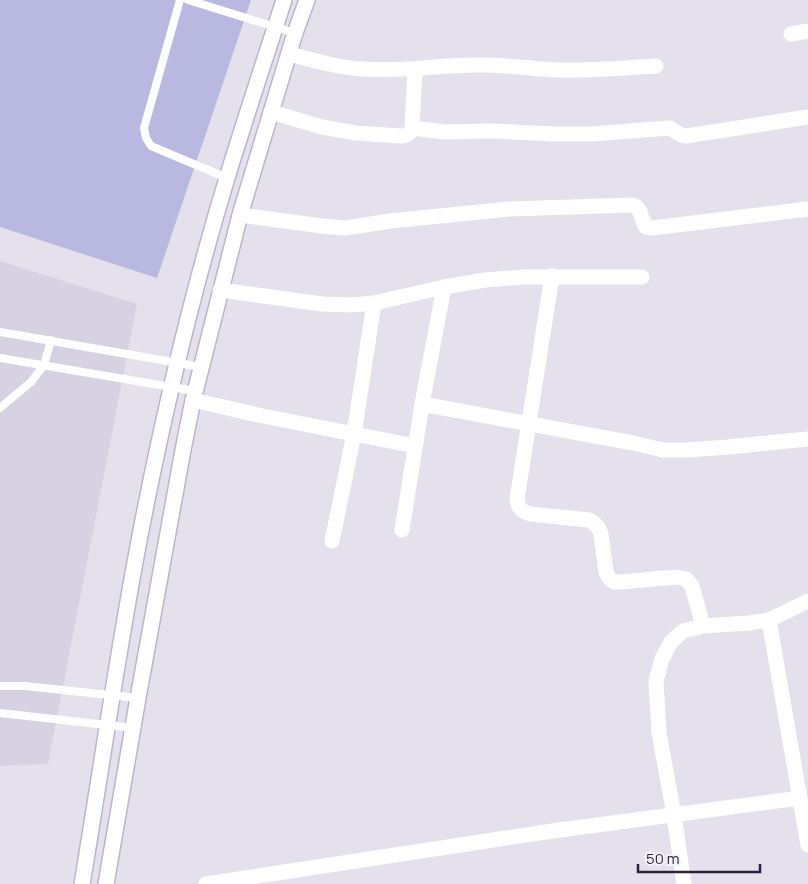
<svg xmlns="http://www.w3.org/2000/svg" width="808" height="884" font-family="Manrope,sans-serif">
  <rect width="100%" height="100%" fill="#e4e1ed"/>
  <!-- built -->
  <polygon fill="#d7d2e1" points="0,261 137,304 48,764 0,766"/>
  <!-- green -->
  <polygon fill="#b8b8e0" points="0,0 251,0 157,278 0,227"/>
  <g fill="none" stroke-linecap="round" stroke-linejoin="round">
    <!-- secondary casing -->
    <g stroke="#bdb3ce" stroke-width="18">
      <g id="secondary">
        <path d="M 82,884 C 103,759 120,634 145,510 C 167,399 194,287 227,178 C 245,119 265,59 284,0"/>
        <polyline points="106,884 138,698 183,450 193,400 240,215 295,33 307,0"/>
      </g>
    </g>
    <!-- lane -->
    <g stroke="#fff" stroke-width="8">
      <polyline points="180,0 144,128 146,138 151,146 227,178"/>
      <polyline points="188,0 295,33"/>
      <polyline points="0,332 201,367"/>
      <polyline points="0,358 195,391"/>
      <polyline points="0,408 31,382 44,365 51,340"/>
      <polyline points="0,686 25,686 138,698"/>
      <polyline points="0,713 133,728"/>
    </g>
    <!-- street -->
    <g stroke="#fff" stroke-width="15">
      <polyline points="791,34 808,31"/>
      <path d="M 289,54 C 313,60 338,68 363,69 C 402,72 439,65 477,65 C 504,64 531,69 557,70 C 590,71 623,68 656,66"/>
      <path d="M 271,112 L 322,127 L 356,133 L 401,136 C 407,136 410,134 412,128 L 415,69"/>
      <polyline points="412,128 444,132 493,131 553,134 592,134 670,128 681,135 686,136 808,117"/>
      <path d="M 240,215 L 322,226 L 345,228 L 390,221 L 509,209 L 633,205 C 643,209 640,219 646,227 L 652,228 L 808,209"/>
      <path d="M 552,276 L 517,499 C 518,508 521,511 530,514 L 589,520 L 594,523 L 598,527 L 601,534 L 606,572 L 609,578 L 614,582 L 621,582 L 676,577 L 686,579 L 692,586 L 703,626"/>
      <polyline points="220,290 322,304 350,305 374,303 444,287 485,280 523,277 642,277"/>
      <polyline points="193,400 258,415 415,446"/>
      <polyline points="422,404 633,443 663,450 687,450 728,447 808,439"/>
      <polyline points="402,530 422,404 444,287"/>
      <polyline points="332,541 354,434 374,303"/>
      <polyline points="769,620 808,845"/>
      <polyline points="206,884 552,831 800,798"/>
      <polyline points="684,884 674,815 659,733 656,681 662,659 671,642 683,631 703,626 749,623 769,620 808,601"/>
    </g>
    <!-- secondary -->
    <use href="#secondary" stroke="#fff" stroke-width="15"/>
  </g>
  <!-- scale -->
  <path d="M638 864v8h122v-8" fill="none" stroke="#2e203f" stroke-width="2.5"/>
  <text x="646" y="864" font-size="15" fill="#2e203f" stroke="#f3f2f9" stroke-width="4" paint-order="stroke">50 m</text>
</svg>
